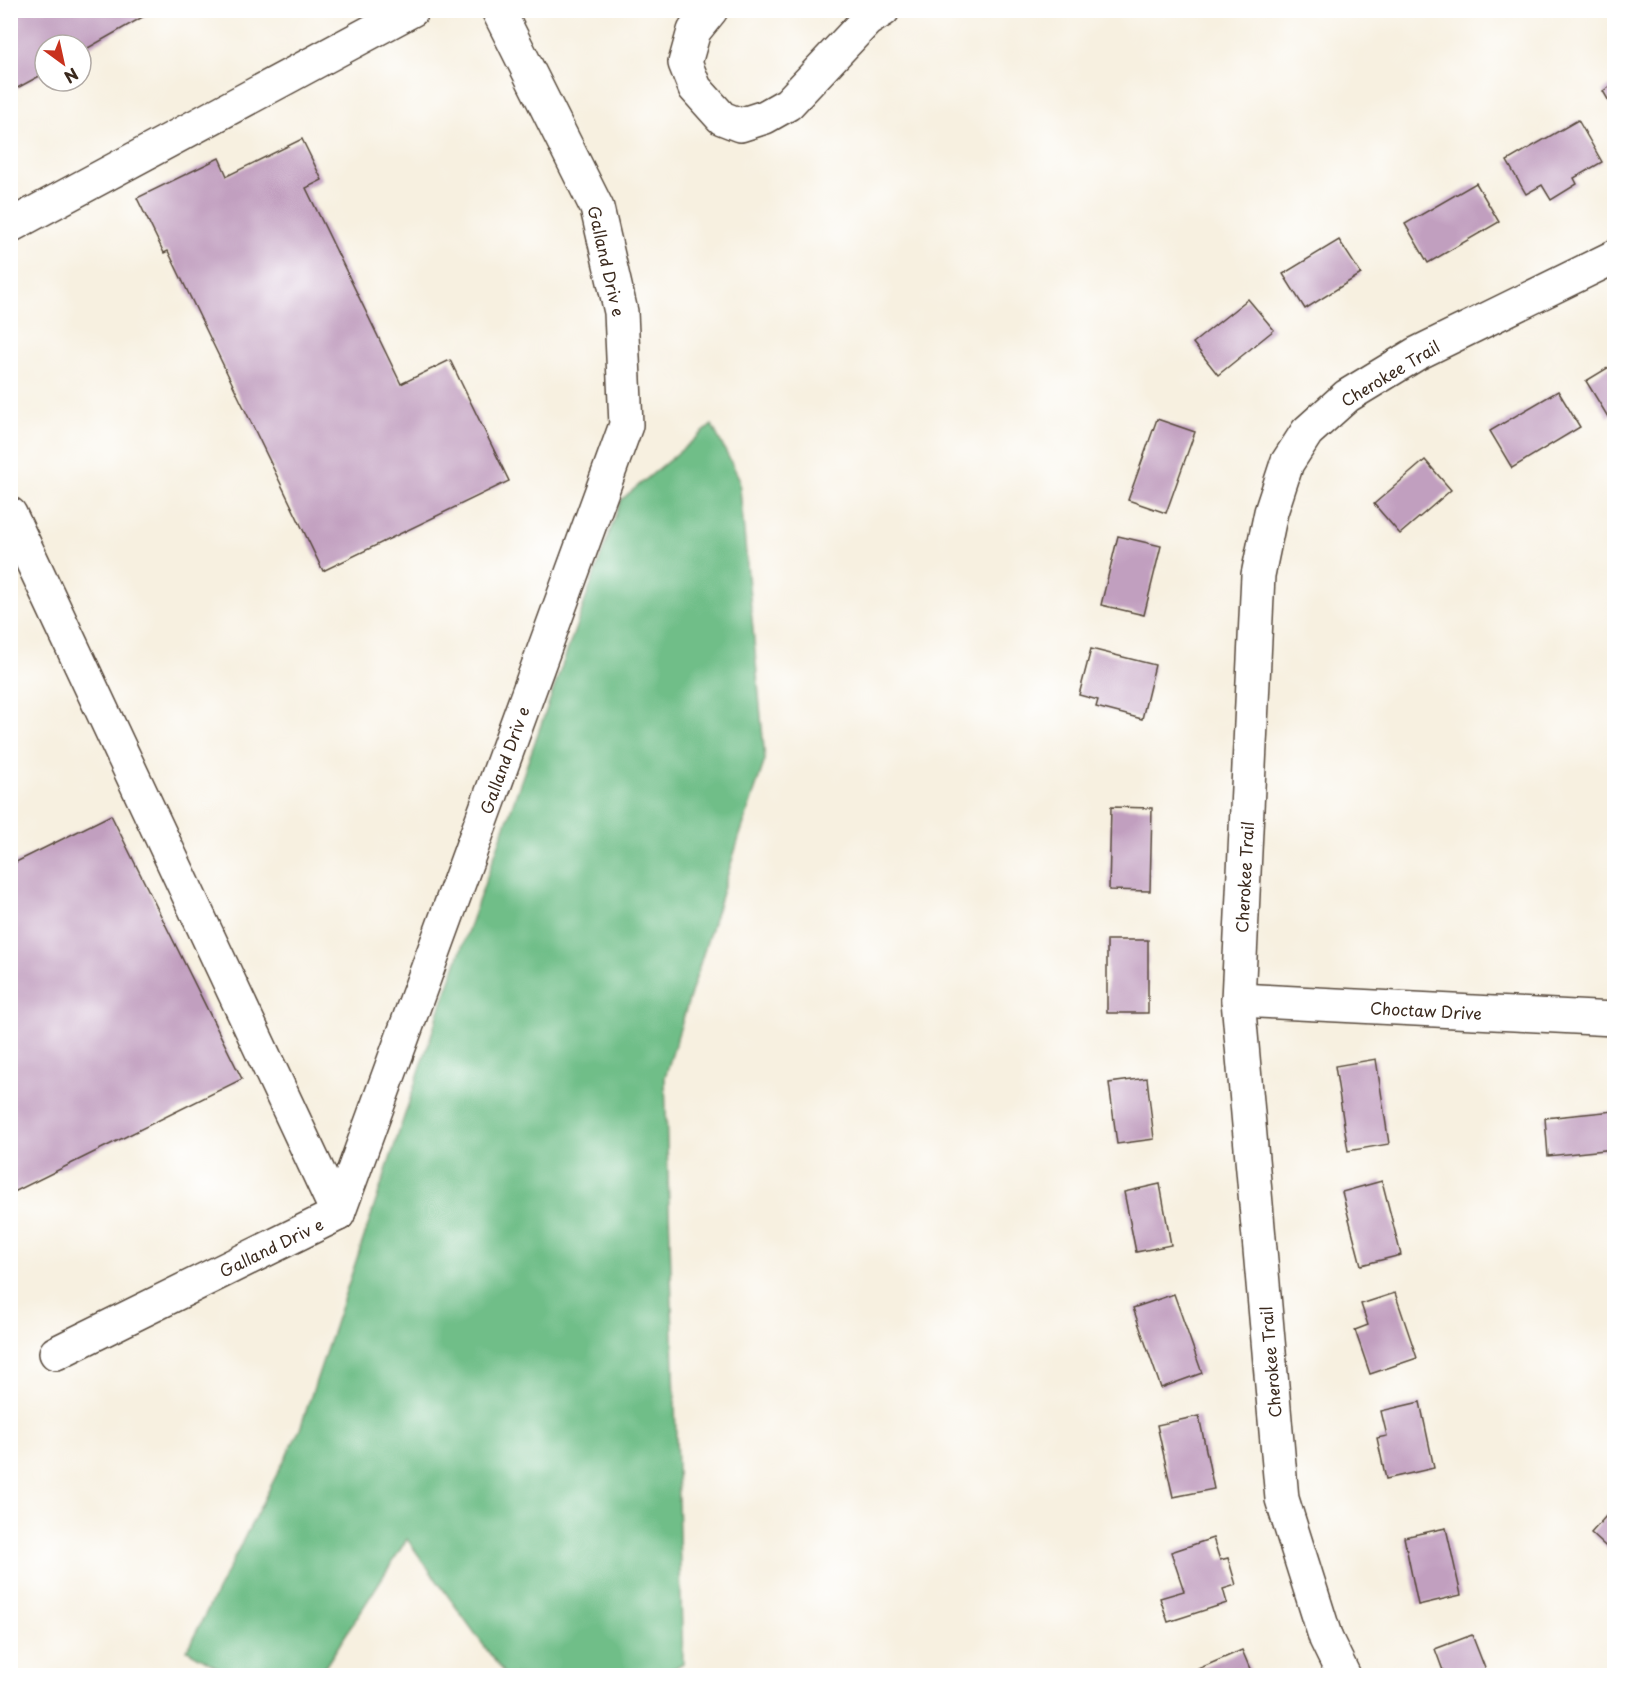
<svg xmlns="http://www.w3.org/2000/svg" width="1625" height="1686" font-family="'Playpen Sans',sans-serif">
  <rect width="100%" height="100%" fill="#fff"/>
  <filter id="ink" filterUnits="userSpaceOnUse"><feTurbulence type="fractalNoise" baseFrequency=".0167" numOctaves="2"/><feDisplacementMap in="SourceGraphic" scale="12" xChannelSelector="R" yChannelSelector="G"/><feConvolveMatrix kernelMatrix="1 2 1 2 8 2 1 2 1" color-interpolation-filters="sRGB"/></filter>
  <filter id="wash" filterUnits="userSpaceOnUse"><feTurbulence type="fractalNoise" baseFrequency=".008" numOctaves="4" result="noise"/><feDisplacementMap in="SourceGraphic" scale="24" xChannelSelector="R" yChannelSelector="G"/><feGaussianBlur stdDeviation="1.35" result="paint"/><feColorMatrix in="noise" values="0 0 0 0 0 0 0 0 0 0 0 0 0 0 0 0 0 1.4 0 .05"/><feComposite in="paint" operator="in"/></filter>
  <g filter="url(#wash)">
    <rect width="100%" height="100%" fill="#f7f0e0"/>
    <!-- forest -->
    <polygon fill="#6fbe88" stroke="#557453" stroke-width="1.5" points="712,425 739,478 765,760 739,838 665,1077 683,1663 663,1675 505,1675 407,1539 320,1675 213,1675 219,1668 187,1650 300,1429 442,1003 621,500"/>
    <g id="blocks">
      <!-- building -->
      <g fill="#c19fbf">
        <polygon points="10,10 155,10 81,52 81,45 45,45 45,73 10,92"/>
        <polygon points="1614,84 1614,110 1603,91"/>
        <polygon points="1578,120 1602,162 1574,178 1577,184 1551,200 1542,185 1526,194 1507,161"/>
        <polygon points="302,139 322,180 306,188 401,384 450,360 509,481 323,571 168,251 164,253 137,198 219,158 227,176"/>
        <polygon points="1476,183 1499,222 1428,263 1405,224"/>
        <polygon points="1339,240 1361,274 1305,309 1283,274"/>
        <polygon points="1248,299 1274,330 1218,375 1193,343"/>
        <polygon points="1614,364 1614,413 1608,417 1586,381"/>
        <polygon points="1558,391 1580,427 1512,468 1490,431"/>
        <polygon points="1157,419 1195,432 1166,513 1128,500"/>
        <polygon points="1425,460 1451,490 1400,534 1374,504"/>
        <polygon points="1118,536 1161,546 1144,615 1101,605"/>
        <polygon points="1091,649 1155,665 1142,719 1096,707 1098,700 1079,695"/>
        <polygon points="1111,807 1152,808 1150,891 1109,890"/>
        <polygon points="111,815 242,1079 10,1194 10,865"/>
        <rect x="1107" y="940" width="41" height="73"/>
        <polygon points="1376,1059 1389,1144 1348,1151 1335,1066"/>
        <polygon points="1147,1078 1154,1139 1117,1144 1109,1083"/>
        <polygon points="1614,1111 1614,1149 1548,1156 1545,1118"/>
        <polygon points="1382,1181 1401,1255 1361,1265 1342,1192"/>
        <polygon points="1160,1184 1171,1245 1136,1252 1124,1192"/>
        <polygon points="1395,1293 1417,1358 1370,1374 1355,1330 1368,1325 1361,1304"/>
        <polygon points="1174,1294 1202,1373 1161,1388 1133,1308"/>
        <polygon points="1420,1402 1434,1468 1386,1479 1377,1438 1387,1436 1381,1411"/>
        <polygon points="1199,1416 1214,1489 1173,1497 1157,1425"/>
        <polygon points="1614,1507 1614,1554 1591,1533"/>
        <polygon points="1446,1528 1461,1595 1418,1605 1404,1537"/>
        <polygon points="1213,1538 1220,1560 1228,1558 1236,1585 1223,1589 1227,1603 1168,1622 1160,1598 1184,1591 1171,1552"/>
        <polygon points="1472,1635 1488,1676 1445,1676 1435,1649"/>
        <polygon points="1242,1650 1253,1676 1200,1676 1198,1669"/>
      </g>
    </g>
  </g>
  <g filter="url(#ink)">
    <use href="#blocks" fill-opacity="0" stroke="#57483b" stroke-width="1.5"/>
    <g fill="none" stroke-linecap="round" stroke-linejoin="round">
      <!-- minor casing -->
      <g stroke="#57483b" stroke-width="36">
        <g id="minor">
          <polyline points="711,10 694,31 685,63 695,88 722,118 740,125 765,117 788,104 867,20 883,10"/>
          <polyline points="10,226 412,10"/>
          <polyline points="10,514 338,1214"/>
          <polyline points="1238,1000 1614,1019"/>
          <polyline points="56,1353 338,1214 626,425 621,312 597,208 498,10"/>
          <polyline points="1344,1676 1326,1639 1282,1499 1238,1000 1258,575 1271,512 1287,463 1307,432 1347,396 1416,354 1614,257"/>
        </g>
      </g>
      <!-- minor -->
      <use href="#minor" stroke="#fff" stroke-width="33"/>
    </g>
  </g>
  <g text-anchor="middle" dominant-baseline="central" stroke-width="4.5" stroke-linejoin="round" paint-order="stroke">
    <!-- street labels -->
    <g font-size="16" fill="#3b2a1e" stroke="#fff">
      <text transform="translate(607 261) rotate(77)">Galland Driv e</text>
      <text transform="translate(1390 373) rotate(-31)">Cherokee Trail</text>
      <text transform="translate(504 760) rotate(-70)">Galland Driv e</text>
      <text transform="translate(1244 877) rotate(-87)">Cherokee Trail</text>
      <text transform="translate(1426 1010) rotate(3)">Choctaw Drive</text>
      <text transform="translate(271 1247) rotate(-26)">Galland Driv e</text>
      <text transform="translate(1270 1362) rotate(-95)">Cherokee Trail</text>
    </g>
  </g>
  <!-- margin -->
  <rect width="1625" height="1686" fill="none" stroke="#fff" stroke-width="36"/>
  <!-- north arrow -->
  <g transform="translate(63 63) rotate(147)"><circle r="28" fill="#ffffff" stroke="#b1aaa5" stroke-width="1.5"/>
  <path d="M0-4.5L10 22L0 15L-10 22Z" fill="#c8321e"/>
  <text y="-9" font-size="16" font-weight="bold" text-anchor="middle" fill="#3b2a1e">N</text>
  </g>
</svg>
